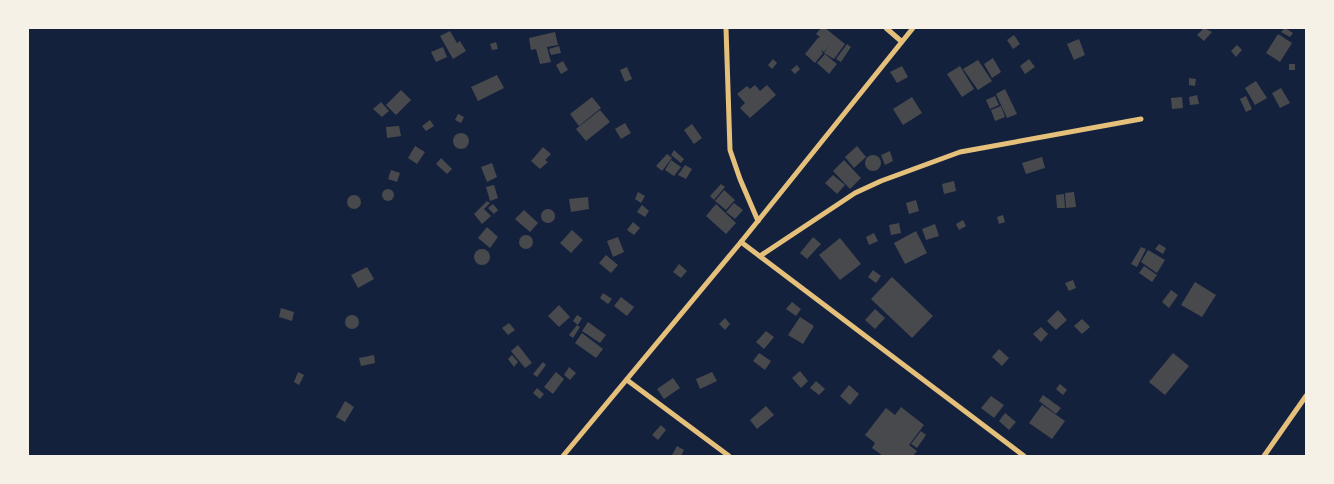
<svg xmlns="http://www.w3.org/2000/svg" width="1334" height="484" font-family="Lato,sans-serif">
  <rect width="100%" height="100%" fill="#14213d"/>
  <!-- building -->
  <g fill="#48494c">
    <polygon points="821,28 825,28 845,44 834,59 824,53 829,45 824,52 821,50 823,53 815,63 805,54 818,38 820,37 816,34"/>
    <polygon points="1204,28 1212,32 1204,41 1197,35"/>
    <polygon points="1285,28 1293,33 1290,37 1281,32"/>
    <polygon points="450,31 457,43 460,41 466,51 453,59 440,36"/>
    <polygon points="555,32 558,45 547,47 551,62 540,64 536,49 531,50 529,38"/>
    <polygon points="1278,34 1292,43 1280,62 1266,53"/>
    <polygon points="1014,35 1020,44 1013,49 1007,40"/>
    <polygon points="1079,39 1085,55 1074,60 1067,44"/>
    <polygon points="496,42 498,49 492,50 490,44"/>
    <polygon points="847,44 851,47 841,62 836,59"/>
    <polygon points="1237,45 1242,50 1236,57 1231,51"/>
    <polygon points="559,46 561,53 551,55 549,49"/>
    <polygon points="443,47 447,57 436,62 431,52"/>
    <polygon points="825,54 837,64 829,74 817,63"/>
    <polygon points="993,58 1001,72 992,78 984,64"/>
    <polygon points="773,59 777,63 772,69 768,65"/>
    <polygon points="1029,59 1035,67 1025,74 1020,66"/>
    <polygon points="978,60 992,81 978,90 963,69"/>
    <polygon points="563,61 568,70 561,74 556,65"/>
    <rect x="1289" y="64" width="6" height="6"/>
    <polygon points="797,65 800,69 795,74 791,70"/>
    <polygon points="902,66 908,77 897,83 890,72"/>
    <polygon points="960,66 974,89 962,97 947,74"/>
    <polygon points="627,67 632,79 625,82 620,70"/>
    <polygon points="497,75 504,88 478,101 471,87"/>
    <polygon points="1189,78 1196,79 1195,86 1189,85"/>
    <polygon points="1256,81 1267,98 1255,105 1245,88"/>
    <polygon points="755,85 760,91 767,85 776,95 750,118 740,108 745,103 737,94 747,86 750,89"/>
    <polygon points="1281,88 1290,103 1280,108 1272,93"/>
    <polygon points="1005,89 1017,114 1007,118 996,94"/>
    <polygon points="401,90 411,100 396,115 386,105"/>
    <polygon points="1197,95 1199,104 1190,105 1189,97"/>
    <polygon points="995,96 999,105 990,109 986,100"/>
    <polygon points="1246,96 1252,109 1246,112 1240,99"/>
    <polygon points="592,97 601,108 579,126 570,114"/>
    <polygon points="912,97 922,113 903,125 893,109"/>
    <polygon points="1182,97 1183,108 1172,109 1171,98"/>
    <polygon points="381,102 389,111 382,117 373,109"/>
    <polygon points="1001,106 1005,117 995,121 991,110"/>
    <polygon points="600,110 610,122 586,141 576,129"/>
    <polygon points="458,114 464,117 461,123 455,120"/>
    <polygon points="430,120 434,126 426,131 422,126"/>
    <polygon points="625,123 631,133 621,139 615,129"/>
    <polygon points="692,124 702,138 694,144 684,130"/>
    <polygon points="399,126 401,136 387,138 386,127"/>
    <circle cx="461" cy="141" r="8"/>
    <polygon points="415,146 425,152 417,164 408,158"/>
    <polygon points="857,146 866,157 854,168 845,157"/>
    <polygon points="543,147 551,154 545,160 548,162 540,169 531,161"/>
    <polygon points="674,150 684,159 681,163 671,155"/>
    <polygon points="890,151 893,161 885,165 881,155"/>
    <polygon points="667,154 672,158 662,171 656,166"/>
    <circle cx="873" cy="163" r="8"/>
    <polygon points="1042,157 1045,168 1026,174 1022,163"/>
    <polygon points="441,158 452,169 447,174 436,164"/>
    <polygon points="671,160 681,167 674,176 665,170"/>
    <polygon points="844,160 861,178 850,189 833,171"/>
    <polygon points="492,163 497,177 487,182 481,167"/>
    <polygon points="685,165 692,169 686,179 678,175"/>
    <polygon points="391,170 400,173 397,182 388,179"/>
    <polygon points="833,175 845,185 837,194 825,183"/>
    <polygon points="954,181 956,191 944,194 942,184"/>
    <polygon points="721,184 725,187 714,200 710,196"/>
    <polygon points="494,185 498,198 490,201 486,187"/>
    <circle cx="388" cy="195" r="6"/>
    <polygon points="724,190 735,200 726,210 715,201"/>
    <polygon points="638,192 645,196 641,203 635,199"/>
    <polygon points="1074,192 1076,207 1066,208 1065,193"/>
    <polygon points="1064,194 1065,208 1057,208 1056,195"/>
    <circle cx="354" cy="202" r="7"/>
    <polygon points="588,197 589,209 571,212 569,199"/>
    <polygon points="916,200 919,211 909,214 906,203"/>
    <polygon points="487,201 490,203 484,209 491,216 482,224 474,214"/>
    <polygon points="734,203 743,210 735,219 726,212"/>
    <polygon points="493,204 498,210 494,214 488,208"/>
    <polygon points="716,204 736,223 726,234 706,216"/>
    <polygon points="642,205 649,211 645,217 637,212"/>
    <circle cx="548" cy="216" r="7"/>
    <polygon points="524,210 538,223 530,232 515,219"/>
    <polygon points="1003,215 1005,222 999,224 997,217"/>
    <polygon points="963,220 966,226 959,230 956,224"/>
    <polygon points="633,222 640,228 634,235 627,230"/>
    <polygon points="899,223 901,233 891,235 889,225"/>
    <polygon points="935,224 939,236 926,240 922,229"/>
    <polygon points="487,227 498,237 490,248 478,238"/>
    <polygon points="572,230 583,240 571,253 560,243"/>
    <polygon points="916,231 927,253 905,264 894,243"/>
    <polygon points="874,233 878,241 869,245 866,237"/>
    <circle cx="526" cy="242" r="7"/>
    <polygon points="618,237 624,252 613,257 607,241"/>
    <polygon points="813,237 821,244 807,259 800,253"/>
    <polygon points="840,238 861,264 840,280 819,255"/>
    <polygon points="1159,244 1166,248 1163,254 1155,249"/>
    <polygon points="1141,247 1146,249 1137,267 1131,264"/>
    <circle cx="482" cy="257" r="8"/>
    <polygon points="1148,250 1165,260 1157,273 1141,262"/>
    <polygon points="606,255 618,265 611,273 599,263"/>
    <polygon points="679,264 687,271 681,278 673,272"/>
    <polygon points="1144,266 1157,275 1152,282 1139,273"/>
    <polygon points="367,267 374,279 358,288 351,275"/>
    <polygon points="873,270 881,276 876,283 868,277"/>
    <polygon points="892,277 933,316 912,338 871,299"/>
    <polygon points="1073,280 1076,288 1069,291 1065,283"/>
    <polygon points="1195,282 1216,295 1202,317 1181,305"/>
    <polygon points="1171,290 1178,295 1169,308 1162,302"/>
    <polygon points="603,293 612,299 608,304 600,298"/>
    <polygon points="621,297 634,307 627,316 614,306"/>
    <polygon points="792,302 801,309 796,316 786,309"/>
    <polygon points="559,305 570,317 559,327 548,316"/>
    <polygon points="281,308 294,312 292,321 279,317"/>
    <polygon points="875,309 885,318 875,329 865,320"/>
    <polygon points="1058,310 1067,320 1056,330 1047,321"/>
    <circle cx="352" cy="322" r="7"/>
    <polygon points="577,315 582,318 578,325 573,321"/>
    <polygon points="800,317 814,326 803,344 788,335"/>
    <polygon points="725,318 730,324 725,330 719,324"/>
    <polygon points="1082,319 1090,327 1082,334 1074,326"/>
    <polygon points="588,322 606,335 600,343 582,331"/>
    <polygon points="509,323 515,330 508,335 502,328"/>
    <polygon points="577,325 580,327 573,338 569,335"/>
    <polygon points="1041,327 1048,334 1041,342 1033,334"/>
    <polygon points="766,331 774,337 764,349 756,342"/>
    <polygon points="582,333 603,349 596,358 575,343"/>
    <polygon points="518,345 532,363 525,368 511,351"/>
    <polygon points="999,349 1009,358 1002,366 992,357"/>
    <polygon points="759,353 771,361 765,370 753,361"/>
    <polygon points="1173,353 1189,366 1165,395 1149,382"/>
    <polygon points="374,355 375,363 361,366 359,358"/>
    <polygon points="512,355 518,362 514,367 508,359"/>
    <polygon points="543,362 546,365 537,377 533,374"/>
    <polygon points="569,367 576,373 570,380 564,375"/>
    <polygon points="800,371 808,381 801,388 792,378"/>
    <polygon points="298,372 304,375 299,385 294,382"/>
    <polygon points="556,372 564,379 553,394 544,387"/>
    <polygon points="712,372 717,381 700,389 696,379"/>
    <polygon points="673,378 680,388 664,399 657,389"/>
    <polygon points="816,381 825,389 819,395 810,388"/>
    <polygon points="1060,384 1067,390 1063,395 1056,389"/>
    <polygon points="849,385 859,394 850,405 840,396"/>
    <polygon points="537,388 544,394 540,399 533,393"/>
    <polygon points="1043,395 1061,408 1056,414 1039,401"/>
    <polygon points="991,396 1004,405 994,418 981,408"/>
    <polygon points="345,401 354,407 345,422 336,417"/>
    <polygon points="1042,405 1065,421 1052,439 1029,423"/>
    <polygon points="766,406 774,415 757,429 750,420"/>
    <polygon points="901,407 924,425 909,445 917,451 913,456 883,456 872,448 875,443 865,435 886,408 895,415"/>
    <polygon points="1005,413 1016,422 1009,430 999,421"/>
    <polygon points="661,425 666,430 658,440 652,435"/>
    <polygon points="921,431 926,435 917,448 911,444"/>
    <polygon points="677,446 684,450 681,456 672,455"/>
  </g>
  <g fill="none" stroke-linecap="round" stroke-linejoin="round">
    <!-- minor -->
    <g stroke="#e5c07b" stroke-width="5">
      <polyline points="726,28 730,150 740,179 758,221"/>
      <polyline points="886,28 901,41"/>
      <polyline points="741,242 1024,456"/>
      <polyline points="760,256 855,193 881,181 960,152 1141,119"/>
      <polyline points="627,380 729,456"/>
      <polyline points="563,456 741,242 913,28"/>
      <polyline points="1264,456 1306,396"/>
    </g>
  </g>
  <!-- border -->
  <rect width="1334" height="484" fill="none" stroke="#f6f1e7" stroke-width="58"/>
</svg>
